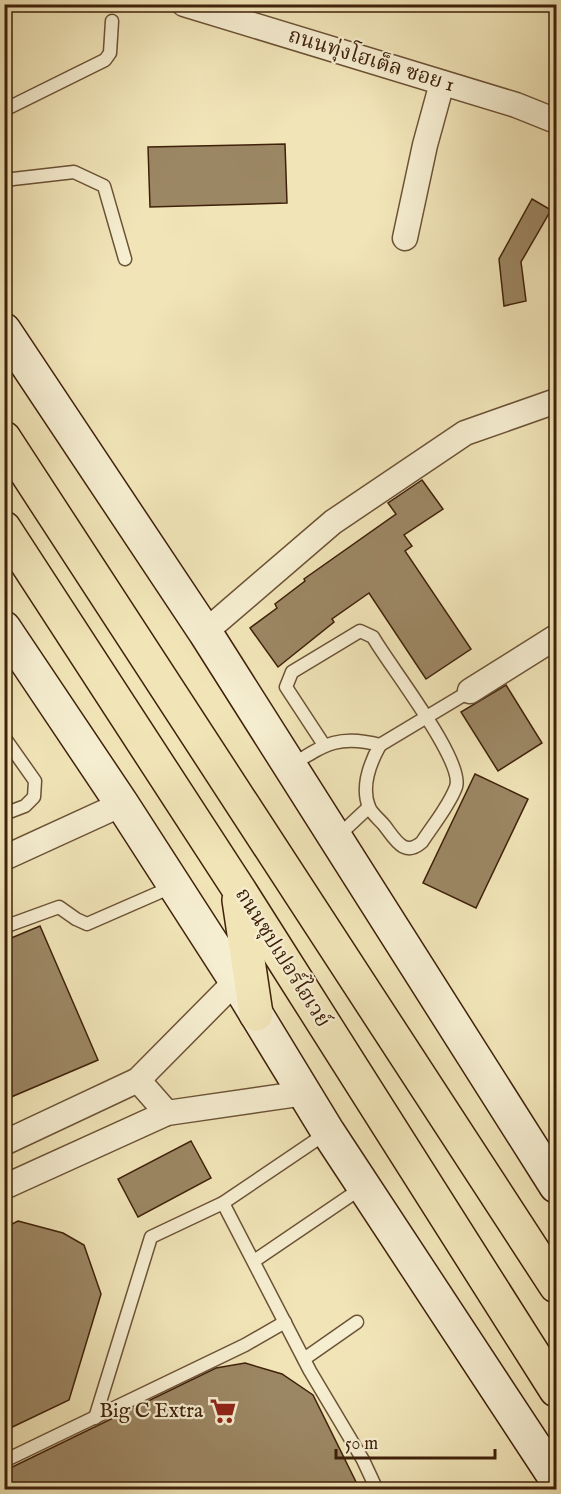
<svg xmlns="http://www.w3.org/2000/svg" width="561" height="1494" font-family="'IM FELL English','Noto Serif Thai',serif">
  <rect width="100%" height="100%" fill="#f1e5b8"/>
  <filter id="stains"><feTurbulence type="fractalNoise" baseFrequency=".00333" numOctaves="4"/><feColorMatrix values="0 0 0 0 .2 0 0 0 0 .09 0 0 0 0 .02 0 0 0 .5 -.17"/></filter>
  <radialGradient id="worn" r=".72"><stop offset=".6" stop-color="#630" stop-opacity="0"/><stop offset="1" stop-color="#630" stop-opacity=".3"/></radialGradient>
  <!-- building -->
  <g fill="#9c8764" stroke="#3f210a" stroke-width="1.5">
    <polygon points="285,144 287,203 150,207 148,147"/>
    <polygon points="532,199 551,210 521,262 526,301 504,306 499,259"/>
    <polygon points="422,480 443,509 404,535 412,546 405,551 471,649 426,679 369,593 332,619 334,622 278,667 250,628 277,608 275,604 305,581 304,579 396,514 388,503"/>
    <polygon points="506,685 542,743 498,771 461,712"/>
    <polygon points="475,774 528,799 476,908 423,883"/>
    <polygon points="40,926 98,1060 4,1100 4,941"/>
    <polygon points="191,1141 211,1178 138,1217 118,1179"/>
    <polygon points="18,1221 63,1233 84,1245 101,1294 69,1400 4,1431 4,1228"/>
    <polygon points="245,1363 282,1374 313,1395 360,1490 4,1490 4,1471 216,1368"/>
  </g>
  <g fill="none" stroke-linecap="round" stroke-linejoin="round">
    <!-- service casing -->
    <g stroke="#6c5236" stroke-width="15">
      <g id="service">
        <polyline points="4,110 105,60 110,53 112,21"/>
        <polyline points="4,180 74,172 104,186 125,259"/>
        <polyline points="4,737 35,781 34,797 25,806 4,814"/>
        <polyline points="380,745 470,691"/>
        <path d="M 292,765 C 325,744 340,734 380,745 C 370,763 361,787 369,807 C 372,814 380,820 384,825 C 395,839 404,858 422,842 C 433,825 449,806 456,787 C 465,761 388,664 373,637 L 360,631 L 292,672 L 286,687 L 324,745"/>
        <polyline points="337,837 369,807"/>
        <polyline points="4,927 59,907 76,919 87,924 174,886"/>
        <polyline points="223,1203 310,1371 363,1460 377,1490"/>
        <polyline points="254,1261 363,1187"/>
        <polyline points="304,1359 357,1322"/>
        <polyline points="95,1418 151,1237 223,1203 328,1132"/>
        <polyline points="4,1461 245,1345 285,1322"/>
      </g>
    </g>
    <!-- minor casing -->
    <g stroke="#6c5236" stroke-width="27">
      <g id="minor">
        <polyline points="184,4 516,105 556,121"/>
        <polyline points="405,238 425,145 442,83"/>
        <polyline points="205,632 333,522 465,433 556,401"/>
        <polyline points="470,691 556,637"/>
        <polyline points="4,858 122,804"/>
        <polyline points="138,1080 167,1113"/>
        <polyline points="4,1143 138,1080 236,981"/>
        <polyline points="4,1187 167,1113 305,1093"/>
      </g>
    </g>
    <!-- secondary casing -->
    <g stroke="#3f210a" stroke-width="36">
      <g id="secondary">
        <polyline points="4,330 205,632 556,1186"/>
        <polyline points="4,628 122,804 236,981 328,1132 556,1479"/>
      </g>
    </g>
    <!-- trunk casing -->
    <g stroke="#3f210a" stroke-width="36">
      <g id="trunk">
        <polyline points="4,438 556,1286"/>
        <polyline points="4,528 238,888 556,1390"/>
        <polyline points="239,900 256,1014"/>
      </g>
    </g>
    <!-- service -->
    <use href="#service" stroke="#f6eed1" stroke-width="12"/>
    <!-- minor -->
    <use href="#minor" stroke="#f6eed1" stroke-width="24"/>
    <!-- secondary -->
    <use href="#secondary" stroke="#f6eed1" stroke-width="33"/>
    <!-- trunk -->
    <use href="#trunk" stroke="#f1e5b8" stroke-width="33"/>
  </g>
  <!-- icons -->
  <defs>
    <g id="supermarket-bare" transform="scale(2.07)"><path d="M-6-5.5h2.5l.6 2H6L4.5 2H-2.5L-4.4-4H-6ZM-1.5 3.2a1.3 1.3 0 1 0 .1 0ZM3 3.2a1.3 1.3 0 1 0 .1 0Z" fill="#8f2418" stroke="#f6eed1" stroke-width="2.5" paint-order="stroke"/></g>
  </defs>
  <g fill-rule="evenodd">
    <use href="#supermarket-bare" x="223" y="1411"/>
  </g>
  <g text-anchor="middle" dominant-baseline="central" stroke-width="4.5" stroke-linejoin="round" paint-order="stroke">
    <!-- street labels -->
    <g font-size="21" fill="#3f210a" stroke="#f6eed1">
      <text transform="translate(371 61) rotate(17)">ถนนทุ่งโฮเต็ล ซอย 1</text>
      <text transform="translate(282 958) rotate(58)">ถนนซุปเปอร์ไฮเวย์</text>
    </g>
    <!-- poi labels -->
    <g font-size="21" fill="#3f210a" stroke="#f6eed1" text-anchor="end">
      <text x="203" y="1411">Big C Extra</text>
    </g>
  </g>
  <!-- margin -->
  <rect width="561" height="1494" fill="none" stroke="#f1e5b8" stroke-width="24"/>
  <rect x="6" y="6" width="549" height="1482" fill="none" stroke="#3f210a" stroke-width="3"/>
  <rect x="12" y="12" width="537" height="1470" fill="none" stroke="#3f210a" stroke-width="1.5"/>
  <!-- scale -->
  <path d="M336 1449v9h159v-9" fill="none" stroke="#3f210a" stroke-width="3"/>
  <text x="345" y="1449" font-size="18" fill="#3f210a" stroke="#f6eed1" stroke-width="4.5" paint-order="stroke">50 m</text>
  <rect width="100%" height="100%" filter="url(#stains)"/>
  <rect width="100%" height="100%" fill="url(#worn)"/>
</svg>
